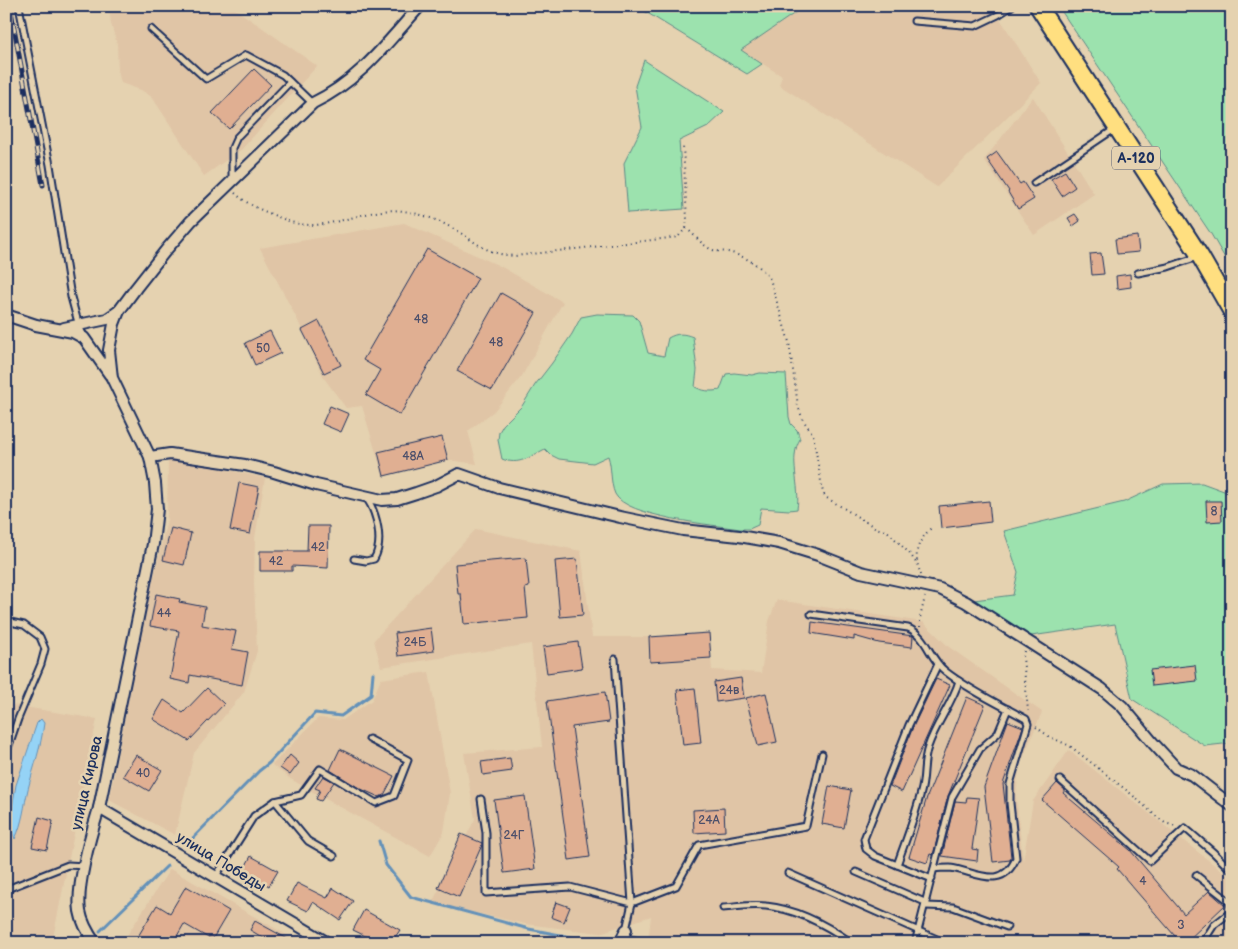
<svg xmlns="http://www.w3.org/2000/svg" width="1238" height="949" font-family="'Balsamiq Sans',sans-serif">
  <rect width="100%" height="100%" fill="#e5d2b0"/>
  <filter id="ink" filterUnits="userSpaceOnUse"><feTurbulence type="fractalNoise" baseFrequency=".02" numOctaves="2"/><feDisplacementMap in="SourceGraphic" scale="10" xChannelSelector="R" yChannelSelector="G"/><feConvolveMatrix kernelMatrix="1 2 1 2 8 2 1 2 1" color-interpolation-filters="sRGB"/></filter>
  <g filter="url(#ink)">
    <!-- built -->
    <g fill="#e0c5a6">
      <polygon points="109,6 231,6 317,66 242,149 204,176 152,97 141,90 121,83 118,71 117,44 111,24"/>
      <polygon points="805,6 992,6 1041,83 937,187 779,85 782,76 741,50"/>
      <polygon points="1033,97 1094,194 1034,235 984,160"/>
      <polygon points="404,223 500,266 563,302 522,376 494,411 468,431 477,464 449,460 383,476 362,406 346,408 324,378 297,319 260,248"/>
      <polygon points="168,460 224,469 265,478 255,538 254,583 257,651 244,692 194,753 175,835 109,800 143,624 167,520"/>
      <polygon points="476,529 581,551 592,637 649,637 709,633 712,670 761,673 769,621 777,600 923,622 949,647 1042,712 1019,768 1016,796 1023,861 1033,801 1069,750 1232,879 1232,943 648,943 651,916 600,933 525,924 432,903 475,819 464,753 542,747 531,644 381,667 374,640"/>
      <polygon points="429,672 450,793 444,832 430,856 311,791 289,778 272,765 318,718 343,720 372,700 381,679"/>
      <polygon points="6,704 97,719 52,943 6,943"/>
      <polygon points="170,869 301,943 122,943"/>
    </g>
    <!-- green -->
    <g fill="#9ce2ae" stroke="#5c8886">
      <polygon points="636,6 805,6 741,50 762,64 747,74"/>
      <polygon points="1058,6 1232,6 1232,270 1211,234"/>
      <polygon points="644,60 724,112 708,127 679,141 684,209 628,213 624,163 642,127 635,86"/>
      <path d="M 597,314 L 633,315 L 639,321 L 648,353 L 664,356 L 668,338 C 677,333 683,333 693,337 L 697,370 L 695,387 C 703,391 710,392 720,390 L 726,374 L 734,373 L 752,375 L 760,373 L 786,374 L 789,417 L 791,424 L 797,430 L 800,439 C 788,459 801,486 797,509 L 789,510 L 761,508 L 758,525 L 749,529 L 740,529 C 715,525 626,517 615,494 C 610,483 612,467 608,456 L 593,463 L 559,459 L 551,455 L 545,449 C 529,457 519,466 502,459 L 498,440 L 499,432 L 503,425 L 522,406 L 535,385 L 552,363 L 572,334 L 581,317 Z"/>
      <polygon points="1202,483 1232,494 1232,743 1205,746 1132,699 1115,624 1024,637 974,600 1013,595 1018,572 1004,531 1124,502 1163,484"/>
    </g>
    <!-- water -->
    <path fill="#95d3f6" stroke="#6491b9" d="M 41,719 L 44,723 C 41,747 34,766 28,789 C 24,806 23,822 15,839 L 9,825 L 16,785 L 37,723 Z"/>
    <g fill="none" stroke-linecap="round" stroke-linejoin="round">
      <!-- stream -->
      <g stroke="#6491b9" stroke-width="3">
        <polyline points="379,841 386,865 411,897 529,929 576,938 589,943"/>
        <polyline points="187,844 259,771 269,763 315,713 341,716 371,695 373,673"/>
        <polyline points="100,931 167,866"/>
      </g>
    </g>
    <!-- building -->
    <g fill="#e0af92" stroke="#1b2f5e">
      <polygon points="254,69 271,85 229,129 212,113"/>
      <polygon points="997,152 1020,184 1023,182 1034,199 1018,209 1008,192 1009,191 987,159"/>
      <polygon points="1065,171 1075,187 1062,196 1051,179"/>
      <polygon points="1075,214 1080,221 1073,226 1068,218"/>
      <polygon points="1137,236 1139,252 1117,254 1115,239"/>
      <polygon points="427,249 478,278 400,415 366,395 380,370 363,360"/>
      <polygon points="1101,253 1104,274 1092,275 1090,254"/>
      <polygon points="1130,274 1131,287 1117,289 1116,276"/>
      <polygon points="501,293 536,313 492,390 457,371"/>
      <polygon points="319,321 341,365 324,373 302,330"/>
      <polygon points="270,331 281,353 255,365 245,343"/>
      <polygon points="330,406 349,414 341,432 322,424"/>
      <polygon points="442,437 448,460 384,476 378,452"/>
      <polygon points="239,483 259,487 250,534 230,530"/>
      <polygon points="989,501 991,522 941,528 939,506"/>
      <polygon points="1206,501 1221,501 1222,521 1207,522"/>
      <polygon points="308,526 329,526 328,568 292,566 292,571 260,571 260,551 307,551"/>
      <polygon points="171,528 191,533 184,565 163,560"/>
      <polygon points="526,558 529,587 525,588 528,618 464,624 461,594 458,594 455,564"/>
      <polygon points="577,559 583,615 560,617 555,561"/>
      <polygon points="156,594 180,599 179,602 205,607 202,625 236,631 232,649 248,652 242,685 190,675 189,683 170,679 179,631 150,626"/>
      <polygon points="812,622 913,636 912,647 879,643 854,636 854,640 811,633"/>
      <polygon points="431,628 434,651 398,656 395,633"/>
      <polygon points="709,633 711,658 650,662 649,637"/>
      <polygon points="578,642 582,668 547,673 543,647"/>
      <polygon points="1195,665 1197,681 1152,686 1150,670"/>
      <polygon points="741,678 744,698 716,702 714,682"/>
      <polygon points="936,679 950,685 902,792 890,786 913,727"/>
      <polygon points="207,688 224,704 189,741 153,719 164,700 183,713"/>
      <polygon points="695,688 701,743 683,745 677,690"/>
      <polygon points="605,692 609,722 572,727 590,857 569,860 547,701"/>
      <polygon points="766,693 777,742 758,746 746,698"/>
      <polygon points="967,697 985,705 948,796 933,855 930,854 927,863 909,857 927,797"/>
      <polygon points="1008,721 1023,727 1003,784 1011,857 1010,860 993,862 984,787"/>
      <polygon points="340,749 394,776 384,795 379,797 359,788 330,770"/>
      <polygon points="136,755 162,770 149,791 123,776"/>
      <polygon points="290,755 299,763 290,775 280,768"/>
      <polygon points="510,758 512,771 483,775 481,762"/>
      <polygon points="323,776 334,782 321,801 316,799 320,790 315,788"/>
      <polygon points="1057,783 1065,790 1063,793 1130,850 1184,914 1209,891 1225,905 1185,943 1181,943 1117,869 1119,867 1042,800"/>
      <polygon points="829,786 851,790 844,828 822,824"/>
      <polygon points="525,796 535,869 504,873 494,800"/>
      <polygon points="967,797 979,798 972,849 978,850 977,861 942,856 955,801 966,802"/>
      <polygon points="724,808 725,831 694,833 693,810"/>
      <polygon points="39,817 53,821 47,850 32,847"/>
      <polygon points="461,834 482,843 482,845 459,897 438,888"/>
      <polygon points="251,856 278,871 269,886 243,871"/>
      <polygon points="297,883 327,898 333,888 353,901 340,920 313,902 308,911 287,901"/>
      <polygon points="186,886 229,911 212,940 184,924 173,943 134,943 157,905 170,913"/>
      <polygon points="556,902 570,907 564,922 551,917"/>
      <polygon points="364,910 400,930 391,943 380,943 353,930"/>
      <polygon points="255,921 295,943 272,943 250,930"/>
    </g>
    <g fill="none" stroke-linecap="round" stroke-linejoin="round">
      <!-- service casing -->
      <g stroke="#1b2f5e" stroke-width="9">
        <g id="service">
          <polyline points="19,6 50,165 71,297 79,326 84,336"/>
          <polyline points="914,21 975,26 998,15 1012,6"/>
          <polyline points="151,29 206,79 246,55 283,75 312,103"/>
          <polyline points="232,181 232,148 237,137 290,82"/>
          <polyline points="1034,183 1116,128"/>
          <polyline points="1138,273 1168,267 1198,257"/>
          <path d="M 354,559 L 366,561 L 374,559 C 384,542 377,513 366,497"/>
          <path d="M 811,614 L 908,628 C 927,636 929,658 945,671 C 969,690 999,704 1026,719 L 1028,724 L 1010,784 L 1010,803 L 1016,858 C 1002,892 975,871 950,868 C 945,868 940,868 934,869"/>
          <polyline points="6,621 24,625 40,637 45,649 41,664 18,719 6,754"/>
          <polyline points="1060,780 1150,861 1185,828 1214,853 1232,871"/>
          <polyline points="481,799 486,833 486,893 570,887 632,903 615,659"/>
          <polyline points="275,801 308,841 334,856"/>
          <path d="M 897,865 C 906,839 916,815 922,788 C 925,774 923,761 928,747 C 936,723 952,704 959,681"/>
          <polyline points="856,872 927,903"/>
          <polyline points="788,873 946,943"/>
          <polyline points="1196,875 1229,901 1232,909"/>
          <polyline points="216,876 254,816 275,801 301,795 320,769 376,803 394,796 408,760 369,739"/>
          <polyline points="932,879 875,856 866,849 864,839 909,725 938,664"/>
          <polyline points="7,889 68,865 85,866"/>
          <polyline points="926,906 953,907 1007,927"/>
          <path d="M 723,908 C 737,907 752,904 766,906 C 796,909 828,926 852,943"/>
          <polyline points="626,930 632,903 676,886 699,845 806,826 822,754"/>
          <polyline points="623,938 650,943"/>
          <polyline points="915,943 952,797 980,749 998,733 1008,709"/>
          <polyline points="1200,943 1205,939 1214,925 1232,911"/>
        </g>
      </g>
      <!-- minor casing -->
      <g stroke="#1b2f5e" stroke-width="14">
        <g id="minor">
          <polyline points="6,315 36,325 73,332 84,338 110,375"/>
          <polyline points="64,328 107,319 119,311"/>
          <polyline points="150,457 170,454 245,465 274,472 316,485 382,500 397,499 416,493 436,486 459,474 499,488 620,517 683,530 739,536 779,543 818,555 861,572 940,589 966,602 1102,689 1122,706 1153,743 1176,768 1192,775 1232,806"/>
          <polyline points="99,808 328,943"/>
          <path d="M 95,943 C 88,933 82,923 80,911 C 76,885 91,834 99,808 L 153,544 L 157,509 L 155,483 L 150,457 L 112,378 L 109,350 L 114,324 L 119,311 L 136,288 L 166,250 L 191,221 L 313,103 C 359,81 386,44 420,6"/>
          <polyline points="620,943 626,930"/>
        </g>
      </g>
      <!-- primary casing -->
      <g stroke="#1b2f5e" stroke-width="20">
        <polyline id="primary" points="1038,6 1200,256 1232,312"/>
      </g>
      <!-- path -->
      <g stroke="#1b2f5e" stroke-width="2" stroke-dasharray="1 4" stroke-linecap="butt">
        <path d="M 235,193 C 245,203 259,209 271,214 C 281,218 291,223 300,224 C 333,230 368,206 403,211 C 418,213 436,219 450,227 C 475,240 483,254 515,256 L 678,237 L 686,228 L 687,219 L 683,146"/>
        <path d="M 686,228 C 695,235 702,246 713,250 C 718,252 723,251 728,252 C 744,256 761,265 770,279 L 789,342 L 798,406 L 803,420 L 813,434 L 823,493 L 827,498 L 876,528 L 888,532 L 910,554 L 917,564"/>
        <path d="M 921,575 C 913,553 916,543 933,526"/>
        <polyline points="920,627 920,618 925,597"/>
        <polyline points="1024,651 1023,657 1028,711"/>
        <polyline points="1036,727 1050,737 1070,746 1130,793 1158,818 1165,823 1176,826"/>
      </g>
      <!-- service -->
      <use href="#service" stroke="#e5d2b0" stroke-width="5"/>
      <!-- minor -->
      <use href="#minor" stroke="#e5d2b0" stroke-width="10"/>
      <!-- primary -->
      <use href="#primary" stroke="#ffdf80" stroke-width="16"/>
      <!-- rail casing -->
      <g stroke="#1b2f5e" stroke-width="5">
        <polyline id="rail" points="10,6 43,185"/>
      </g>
      <!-- rail -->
      <use href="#rail" stroke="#e5d2b0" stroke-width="3" stroke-dasharray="9" stroke-linecap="butt"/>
    </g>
  </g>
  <g text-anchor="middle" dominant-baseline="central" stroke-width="5" stroke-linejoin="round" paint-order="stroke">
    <!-- number labels -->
    <g font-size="12" fill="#4c4f6b">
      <text x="421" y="319">48</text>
      <text x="496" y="342">48</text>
      <text x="263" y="348">50</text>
      <text x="413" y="456">48А</text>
      <text x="1214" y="511">8</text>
      <text x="318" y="547">42</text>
      <text x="276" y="561">42</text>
      <text x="164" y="613">44</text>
      <text x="415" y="642">24Б</text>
      <text x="729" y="690">24в</text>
      <text x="143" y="773">40</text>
      <text x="709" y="820">24А</text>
      <text x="514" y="835">24Г</text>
      <text x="1143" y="881">4</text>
      <text x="1181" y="925">3</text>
    </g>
    <!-- shield labels -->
    <rect fill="#e5d2b0" stroke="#586077" stroke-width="1" x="1112" y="146.5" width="48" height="23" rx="4"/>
    <g font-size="14" font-weight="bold" fill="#1b2f5e">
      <text x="1136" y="158">А-120</text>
    </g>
    <!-- street labels -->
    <g font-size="15" fill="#1b2f5e" stroke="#e5d2b0">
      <text transform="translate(87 783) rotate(-77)">улица Кирова</text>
      <text transform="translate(221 862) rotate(31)">улица Победы</text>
    </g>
  </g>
  <!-- margin -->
  <rect width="1238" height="949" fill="none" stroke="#e5d2b0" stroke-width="25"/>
  <rect x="12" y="12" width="1213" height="924" fill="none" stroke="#1b2f5e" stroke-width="2" filter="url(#ink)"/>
</svg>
